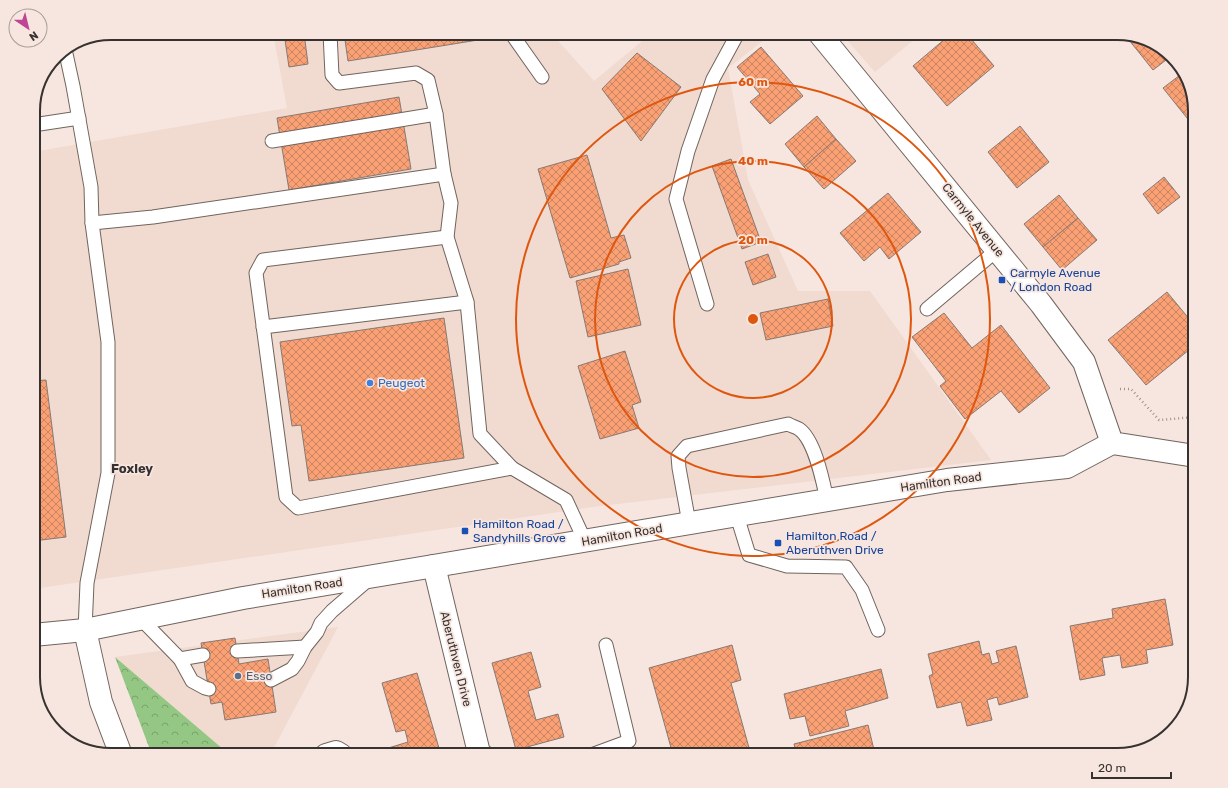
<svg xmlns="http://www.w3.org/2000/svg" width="1228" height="788" font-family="Rubik,sans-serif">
  <defs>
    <pattern id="forest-crowns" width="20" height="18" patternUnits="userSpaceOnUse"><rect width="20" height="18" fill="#93c783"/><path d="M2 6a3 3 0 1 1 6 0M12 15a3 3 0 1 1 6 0" fill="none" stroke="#79a26c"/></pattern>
    <pattern id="building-cross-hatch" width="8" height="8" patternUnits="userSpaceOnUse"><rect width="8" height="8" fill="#faa075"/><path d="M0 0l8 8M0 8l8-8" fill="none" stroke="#cb8360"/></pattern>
  </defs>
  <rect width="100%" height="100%" fill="#f6e6df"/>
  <!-- built -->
  <g fill="#f1dacf">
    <polygon points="273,33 551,33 594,81 652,33 773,33 728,68 748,180 798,291 870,291 991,460 600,506 33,589 33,152 287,108"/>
    <polygon points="841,33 922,33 875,72"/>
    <polygon points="338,627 270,755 230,755 115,657"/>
  </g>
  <!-- forest -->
  <polygon fill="url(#forest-crowns)" points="115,657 230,755 152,755"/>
  <!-- building -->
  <g fill="url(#building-cross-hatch)" stroke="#877973">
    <polygon points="284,33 304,33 308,64 289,67"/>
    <polygon points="344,33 477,33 478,40 348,61"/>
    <polygon points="952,33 966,33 994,66 947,106 913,66"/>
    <polygon points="1133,38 1160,46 1170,57 1153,70 1129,40"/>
    <polygon points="761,47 803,96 770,124 750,102 760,94 737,67"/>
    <polygon points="637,53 681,87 641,141 602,89"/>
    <polygon points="1184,72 1195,111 1195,120 1191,123 1163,88"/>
    <polygon points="399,97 411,169 289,190 277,118"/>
    <polygon points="817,116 836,139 804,167 785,144"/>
    <polygon points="1020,126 1049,162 1017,188 988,152"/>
    <polygon points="836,139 856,161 824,189 804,167"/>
    <polygon points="587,155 611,238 624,235 631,258 619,262 619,264 570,278 538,169"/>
    <polygon points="731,159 761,242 742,249 712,166"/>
    <polygon points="1164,177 1180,197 1158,214 1143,194"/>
    <polygon points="888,193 921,232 889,259 880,247 864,261 840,233"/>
    <polygon points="1059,195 1078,218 1043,247 1024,224"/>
    <polygon points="1078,218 1097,240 1062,270 1043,247"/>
    <polygon points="768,254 776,277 753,285 745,262"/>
    <polygon points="628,269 641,325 588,337 576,281"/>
    <polygon points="1167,292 1195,326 1195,345 1146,385 1108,340"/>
    <polygon points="828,299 833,326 766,340 760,313"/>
    <polygon points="944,313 972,348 1001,325 1050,388 1019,413 1001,391 965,419 940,386 946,381 912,337"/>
    <polygon points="444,318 464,458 309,481 301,425 292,426 280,342"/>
    <polygon points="625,351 641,402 632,405 639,428 600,439 578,366"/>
    <polygon points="46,380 66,537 33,541 33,381"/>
    <polygon points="1165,599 1173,645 1146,650 1148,663 1122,668 1120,655 1102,658 1105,675 1080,680 1070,626 1113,618 1112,609"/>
    <polygon points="235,638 239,664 268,659 276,712 225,720 222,702 211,704 201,643"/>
    <polygon points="979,641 982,655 989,653 992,664 999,662 996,651 1016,646 1028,697 999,705 997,697 987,700 992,720 967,726 961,702 937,708 929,676 933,674 928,654"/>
    <polygon points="732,645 741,680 731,683 751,755 673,755 649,668"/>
    <polygon points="531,652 541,687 528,691 536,720 558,714 564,737 516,750 492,663"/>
    <polygon points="881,669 888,698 845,711 849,726 810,736 805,716 790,719 784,694"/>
    <polygon points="417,673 441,755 387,755 385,749 408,742 405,730 396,732 382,683"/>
    <polygon points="868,725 875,754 870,755 797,755 794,744"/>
  </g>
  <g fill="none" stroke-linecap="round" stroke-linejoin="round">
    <!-- service casing -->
    <g stroke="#71645e" stroke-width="15">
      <g id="service">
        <polyline points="330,33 332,75 339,83 416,73 428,80 436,114"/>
        <polyline points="511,33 542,77"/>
        <polyline points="65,49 73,86 91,187 92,223 108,342 108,473 87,583 85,630"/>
        <polyline points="33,125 79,118"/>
        <polyline points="272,141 436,114 444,174"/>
        <polyline points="92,223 153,217 444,174 451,203 447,237 467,302 480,434 512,468 566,500 585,541"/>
        <polyline points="447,237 263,260 256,273 286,497 298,508 512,468"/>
        <polyline points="707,304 676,199 688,151 713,79 738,33"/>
        <polyline points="927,309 997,250"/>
        <polyline points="263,327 467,302"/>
        <polyline points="737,516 749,555 787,566 846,567 862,590 878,630"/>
        <path d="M 689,523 L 679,468 L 678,456 L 687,446 L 788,424 C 791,426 796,427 799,429 C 815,440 823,482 827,500"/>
        <polyline points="140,618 180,659 192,681 205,688 209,689"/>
        <polyline points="237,651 305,647"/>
        <polyline points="180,659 203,655"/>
        <polyline points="271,680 292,669 298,661 305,647 317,632 321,623 332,611 369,579"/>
        <polyline points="591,755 629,741 606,645"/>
      </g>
    </g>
    <!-- minor casing -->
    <g stroke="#71645e" stroke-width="24">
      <g id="minor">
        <polyline points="434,566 479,753 482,755"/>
        <polyline points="85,630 101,702 121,755"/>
        <polyline points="326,755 336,752 341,755"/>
      </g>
    </g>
    <!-- tertiary casing -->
    <g stroke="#71645e" stroke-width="24">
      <polyline id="tertiary" points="33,635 85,630 243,598 947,480 1067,467 1112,443"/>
    </g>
    <!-- secondary casing -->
    <g stroke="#71645e" stroke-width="24">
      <polyline id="secondary" points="819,33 1041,304 1084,362 1112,443 1195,456"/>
    </g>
    <!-- path -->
    <polyline stroke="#9e938e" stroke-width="2.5" stroke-dasharray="1 3" stroke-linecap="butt" points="1120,389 1131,389 1159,420 1195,417"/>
    <!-- service -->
    <use href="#service" stroke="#fff" stroke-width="13"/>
    <!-- minor -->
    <use href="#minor" stroke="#fff" stroke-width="22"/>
    <!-- tertiary -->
    <use href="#tertiary" stroke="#fff" stroke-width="22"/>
    <!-- secondary -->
    <use href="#secondary" stroke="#fff" stroke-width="22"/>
  </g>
  <!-- distance rings -->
  <g fill="none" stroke="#df570e" stroke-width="2">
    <circle cx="753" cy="319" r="79"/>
    <circle cx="753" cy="319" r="158"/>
    <circle cx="753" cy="319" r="237"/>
  </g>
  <!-- markers -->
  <g fill="#1a4fb4" stroke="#f6e6df" stroke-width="1.5">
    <rect x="998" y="276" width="8" height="8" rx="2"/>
    <rect x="461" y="527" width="8" height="8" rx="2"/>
    <rect x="774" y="539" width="8" height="8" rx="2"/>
  </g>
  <circle fill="#3f7fe0" stroke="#f6e6df" stroke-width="1.5" cx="370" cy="383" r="4"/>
  <circle fill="#5c6f8a" stroke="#f6e6df" stroke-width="1.5" cx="238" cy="676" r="4"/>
  <g text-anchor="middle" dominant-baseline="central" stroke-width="3.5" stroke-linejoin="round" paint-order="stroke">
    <!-- street labels -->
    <g font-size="12" fill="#37312f" stroke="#f6e6df">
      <text transform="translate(973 220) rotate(51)">Carmyle Avenue</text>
      <text transform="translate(941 482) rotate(-8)">Hamilton Road</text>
      <text transform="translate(622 535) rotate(-10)">Hamilton Road</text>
      <text transform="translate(302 588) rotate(-9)">Hamilton Road</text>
      <text transform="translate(456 659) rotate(76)">Aberuthven Drive</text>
    </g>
    <!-- transit labels -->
    <g font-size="12" fill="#164399" stroke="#f6e6df" text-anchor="start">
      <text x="1010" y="273">Carmyle Avenue<tspan x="1010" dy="14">/ London Road</tspan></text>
      <text x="473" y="524">Hamilton Road /<tspan x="473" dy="14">Sandyhills Grove</tspan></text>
      <text x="786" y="536">Hamilton Road /<tspan x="786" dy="14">Aberuthven Drive</tspan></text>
    </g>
    <!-- shop labels -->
    <g font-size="12" fill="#366cbe" stroke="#f6e6df" text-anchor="start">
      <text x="378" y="383">Peugeot</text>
    </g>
    <!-- service labels -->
    <g font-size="12" fill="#4e5e75" stroke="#f6e6df" text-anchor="start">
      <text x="246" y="676">Esso</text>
    </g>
    <!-- neighbourhood labels -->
    <g font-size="13" font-weight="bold" fill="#37312f" stroke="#f6e6df">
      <text x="132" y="468">Foxley</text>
    </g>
  </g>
  <!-- crop -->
  <path d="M0 0H1228V788H0ZM111 40H1117A71 71 0 0 1 1188 111V677A71 71 0 0 1 1117 748H111A71 71 0 0 1 40 677V111A71 71 0 0 1 111 40Z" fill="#f6e6df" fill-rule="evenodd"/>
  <path fill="none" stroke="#37312f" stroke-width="2" d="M111 40H1117A71 71 0 0 1 1188 111V677A71 71 0 0 1 1117 748H111A71 71 0 0 1 40 677V111A71 71 0 0 1 111 40Z"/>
  <circle cx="753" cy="319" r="6" fill="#df570e" stroke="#f6e6df" stroke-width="2"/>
  <g font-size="12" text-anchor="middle" font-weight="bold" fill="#df570e" stroke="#f6e6df" stroke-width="3.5" stroke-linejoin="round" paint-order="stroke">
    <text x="753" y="86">60 m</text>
    <text x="753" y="165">40 m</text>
    <text x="753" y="244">20 m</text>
  </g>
  <!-- north arrow -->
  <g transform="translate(28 28) rotate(145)"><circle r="19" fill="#f6e6df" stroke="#aa9e99"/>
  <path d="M0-3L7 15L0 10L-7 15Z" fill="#c04495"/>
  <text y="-6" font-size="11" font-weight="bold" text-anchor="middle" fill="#37312f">N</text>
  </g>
  <!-- scale -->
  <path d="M1092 772v6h79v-6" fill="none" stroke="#37312f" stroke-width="2"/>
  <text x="1098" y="772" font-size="12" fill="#37312f" stroke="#f6e6df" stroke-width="3" paint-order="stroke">20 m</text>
</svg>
